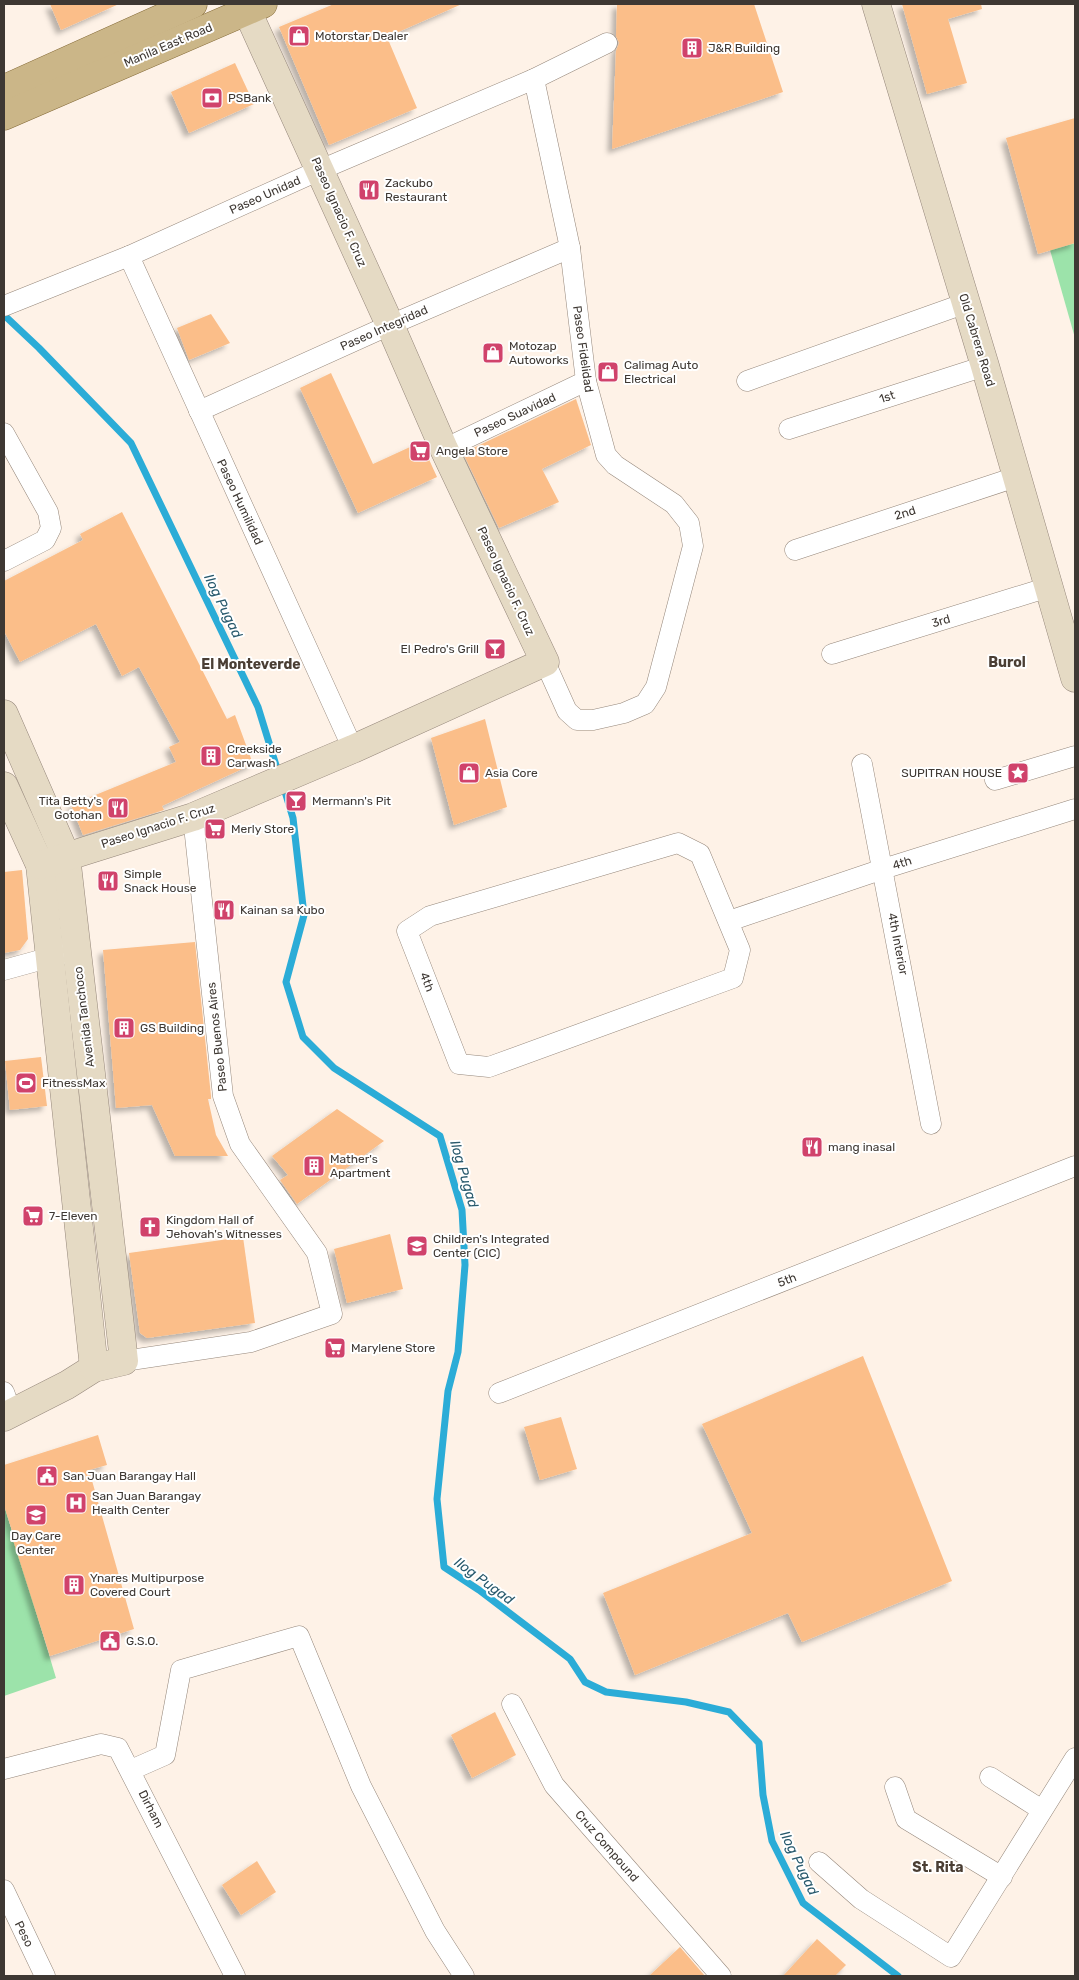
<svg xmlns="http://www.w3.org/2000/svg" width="1079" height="1980" font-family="Rubik,sans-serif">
  <defs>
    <filter id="shadow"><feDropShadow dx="-4.5" dy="4.5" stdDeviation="2.5" flood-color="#0004"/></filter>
  </defs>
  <rect width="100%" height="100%" fill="#fef2e7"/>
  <!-- green -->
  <g fill="#9ce3aa">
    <polygon points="1075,243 1075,338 1050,250"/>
    <polygon points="4,1505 56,1678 4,1696"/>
  </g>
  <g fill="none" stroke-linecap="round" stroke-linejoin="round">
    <!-- stream -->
    <g stroke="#2bacd7" stroke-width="7">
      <polyline points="4,315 39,348 131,443 258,707 279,775"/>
      <polyline points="283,785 293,818 304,915 286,982 303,1037 334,1068 440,1136 462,1210 465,1265 458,1352 448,1391 437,1499 444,1567 479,1590 570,1659 585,1682 606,1692 686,1702 729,1712 759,1743 763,1795 772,1841 803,1903 898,1976"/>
    </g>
  </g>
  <!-- building -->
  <g fill="#fbbe89" filter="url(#shadow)">
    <polygon points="50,4 119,4 61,30"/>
    <polygon points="334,4 462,4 387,37 417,108 329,145 279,27"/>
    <polygon points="617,4 754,4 783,92 612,149 616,51 619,43 616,36"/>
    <polygon points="902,4 981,4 982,9 948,19 967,83 927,94"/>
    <polygon points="235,63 254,104 189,133 171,92"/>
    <polygon points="1075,118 1075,243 1038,254 1006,138"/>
    <polygon points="211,314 230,343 189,360 177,328"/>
    <polygon points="331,373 373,464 421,442 437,477 358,513 300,388"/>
    <polygon points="576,399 591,445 542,469 559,502 499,528 463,453"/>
    <polygon points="122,512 227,719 235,715 253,764 162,806 164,810 83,835 71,805 176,762 169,747 180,742 139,667 122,676 96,624 20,662 4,631 4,581 83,540 80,534"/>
    <polygon points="485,719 507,807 454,825 431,738"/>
    <polygon points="22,870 28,939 20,950 4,953 4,872"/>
    <polygon points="195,942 211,1096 211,1099 208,1099 216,1135 228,1156 175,1156 152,1105 116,1108 103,950"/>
    <polygon points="41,1057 47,1106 10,1110 5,1061"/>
    <polygon points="337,1109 384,1141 297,1204 280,1180 288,1175 272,1156"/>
    <polygon points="390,1234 403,1289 347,1303 334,1249"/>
    <polygon points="243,1237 255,1323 147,1338 140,1333 129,1253"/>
    <polygon points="863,1356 952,1581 802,1642 788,1613 635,1675 603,1593 752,1533 702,1424"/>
    <polygon points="561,1417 577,1469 540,1480 524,1427"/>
    <polygon points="98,1435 107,1465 89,1470 134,1629 50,1656 13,1540 15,1540 4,1505 4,1465"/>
    <polygon points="495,1712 516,1755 472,1778 451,1735"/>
    <polygon points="257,1861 276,1892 241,1915 222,1885"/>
    <polygon points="817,1939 846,1965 835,1976 783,1976"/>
    <polygon points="680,1947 705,1976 649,1976"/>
  </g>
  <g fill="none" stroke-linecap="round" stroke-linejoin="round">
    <!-- street casing -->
    <g stroke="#95877b" stroke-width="21">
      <g id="street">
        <polyline points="534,79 570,248 586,381 606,455 615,465 674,504 689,523 693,546 656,687 645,704 624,713 593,720 577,720 567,711 545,662"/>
        <polyline points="129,256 353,749"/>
        <polyline points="4,306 129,256 320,170 534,79 607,43"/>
        <polyline points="747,381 966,303"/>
        <polyline points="199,411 390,325 570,248"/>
        <polyline points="789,429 985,366"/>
        <polyline points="4,433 48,512 51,528 45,540 4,561"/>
        <polyline points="444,449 586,381"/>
        <polyline points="795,550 1016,477"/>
        <polyline points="832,654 1049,587"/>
        <polyline points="862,764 931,1124"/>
        <polyline points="995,780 1075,756"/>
        <polygon points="678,843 700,854 740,950 733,978 489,1067 459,1064 407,931 430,916"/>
        <polyline points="729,921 883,869 1075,809"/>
        <polyline points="4,970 62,954"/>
        <polyline points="124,1361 251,1342 332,1314 317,1253 240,1144 223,1096 193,817"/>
        <polyline points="4,1392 12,1414"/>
        <polyline points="499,1393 1075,1166"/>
        <polyline points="512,1704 554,1785 721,1976"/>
        <polyline points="4,1769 101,1744 118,1748 235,1976"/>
        <polyline points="131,1770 165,1755 181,1670 299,1636 361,1786 435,1931 464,1976"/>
        <polyline points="990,1777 1042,1810"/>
        <polyline points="895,1787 906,1819 1002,1877"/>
        <polyline points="819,1862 861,1899 951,1957 1075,1758"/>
        <polyline points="4,1890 45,1976"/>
      </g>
    </g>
    <!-- secondary casing -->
    <g stroke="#95877b" stroke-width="29">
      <g id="secondary">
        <polyline points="876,4 985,366 1075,678"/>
        <polyline points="4,714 66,856 124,1361 94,1368 67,1385 4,1417"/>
        <polyline points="4,786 40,865 94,1368"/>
        <polyline points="40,865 193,817 353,749 545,662 444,449 390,325 244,4"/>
      </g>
    </g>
    <!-- primary casing -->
    <g stroke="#846a37" stroke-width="29">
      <g id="primary">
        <polyline points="4,89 193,4"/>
        <polyline points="4,116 263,4"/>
      </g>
    </g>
    <!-- street -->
    <use href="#street" stroke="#fff" stroke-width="20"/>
    <!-- secondary -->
    <use href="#secondary" stroke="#e5dac4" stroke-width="28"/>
    <!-- primary -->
    <use href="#primary" stroke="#cbb688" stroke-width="28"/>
  </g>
  <!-- icons -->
  <defs>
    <g id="shop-square" transform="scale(1.125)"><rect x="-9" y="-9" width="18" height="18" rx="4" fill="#d0426b" stroke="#fff"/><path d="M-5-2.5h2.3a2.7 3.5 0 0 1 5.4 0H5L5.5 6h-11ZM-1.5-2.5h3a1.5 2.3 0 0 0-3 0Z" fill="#fff"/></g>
    <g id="building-square" transform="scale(1.125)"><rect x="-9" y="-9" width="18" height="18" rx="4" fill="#d0426b" stroke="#fff"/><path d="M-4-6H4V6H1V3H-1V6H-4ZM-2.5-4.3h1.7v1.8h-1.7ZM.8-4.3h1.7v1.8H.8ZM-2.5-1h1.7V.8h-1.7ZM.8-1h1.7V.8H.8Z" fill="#fff"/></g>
    <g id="bank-square" transform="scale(1.125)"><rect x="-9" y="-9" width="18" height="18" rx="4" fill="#d0426b" stroke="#fff"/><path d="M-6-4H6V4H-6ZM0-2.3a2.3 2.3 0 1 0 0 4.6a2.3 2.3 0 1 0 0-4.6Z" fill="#fff"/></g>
    <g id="restaurant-square" transform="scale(1.125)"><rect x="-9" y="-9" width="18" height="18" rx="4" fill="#d0426b" stroke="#fff"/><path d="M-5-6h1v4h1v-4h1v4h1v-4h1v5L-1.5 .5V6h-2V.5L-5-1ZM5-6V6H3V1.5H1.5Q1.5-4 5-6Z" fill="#fff"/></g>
    <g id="supermarket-square" transform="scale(1.125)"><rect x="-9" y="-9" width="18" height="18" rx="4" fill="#d0426b" stroke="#fff"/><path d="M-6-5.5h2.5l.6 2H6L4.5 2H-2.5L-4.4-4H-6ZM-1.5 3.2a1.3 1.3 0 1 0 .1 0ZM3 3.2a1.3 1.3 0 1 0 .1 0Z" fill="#fff"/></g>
    <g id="bar-square" transform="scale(1.125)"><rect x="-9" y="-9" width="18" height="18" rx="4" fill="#d0426b" stroke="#fff"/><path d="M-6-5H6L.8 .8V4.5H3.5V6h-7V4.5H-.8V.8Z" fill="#fff"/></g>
    <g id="sight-square" transform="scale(1.125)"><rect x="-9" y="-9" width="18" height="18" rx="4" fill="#d0426b" stroke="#fff"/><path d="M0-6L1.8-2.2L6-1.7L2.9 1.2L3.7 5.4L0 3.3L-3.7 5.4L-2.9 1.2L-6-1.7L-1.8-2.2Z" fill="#fff"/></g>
    <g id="stadium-square" transform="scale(1.125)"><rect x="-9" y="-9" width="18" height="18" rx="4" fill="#d0426b" stroke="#fff"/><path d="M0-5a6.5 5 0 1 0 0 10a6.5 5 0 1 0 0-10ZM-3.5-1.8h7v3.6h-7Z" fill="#fff"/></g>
    <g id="church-square" transform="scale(1.125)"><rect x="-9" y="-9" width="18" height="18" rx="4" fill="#d0426b" stroke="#fff"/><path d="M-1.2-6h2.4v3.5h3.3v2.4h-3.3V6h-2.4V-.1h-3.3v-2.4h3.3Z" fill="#fff"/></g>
    <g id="school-square" transform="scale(1.125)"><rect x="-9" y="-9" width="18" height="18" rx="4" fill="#d0426b" stroke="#fff"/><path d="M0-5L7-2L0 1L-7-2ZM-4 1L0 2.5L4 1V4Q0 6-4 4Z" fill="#fff"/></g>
    <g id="civic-square" transform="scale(1.125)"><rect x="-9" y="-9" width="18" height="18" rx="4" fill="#d0426b" stroke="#fff"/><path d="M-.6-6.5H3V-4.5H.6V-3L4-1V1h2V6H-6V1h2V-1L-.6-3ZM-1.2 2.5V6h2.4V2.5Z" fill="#fff"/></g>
    <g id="hospital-square" transform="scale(1.125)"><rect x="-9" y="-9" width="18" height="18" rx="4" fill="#d0426b" stroke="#fff"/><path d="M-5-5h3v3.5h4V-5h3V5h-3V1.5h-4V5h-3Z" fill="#fff"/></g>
  </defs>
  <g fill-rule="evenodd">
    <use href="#shop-square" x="299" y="36"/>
    <use href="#building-square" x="692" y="48"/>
    <use href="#bank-square" x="212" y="98"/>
    <use href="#restaurant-square" x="369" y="190"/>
    <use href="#shop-square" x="493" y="353"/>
    <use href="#shop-square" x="608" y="372"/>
    <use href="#supermarket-square" x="420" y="451"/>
    <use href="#bar-square" x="495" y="649"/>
    <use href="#building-square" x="211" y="756"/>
    <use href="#shop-square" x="469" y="773"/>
    <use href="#sight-square" x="1018" y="773"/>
    <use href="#bar-square" x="296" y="801"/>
    <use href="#restaurant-square" x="118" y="808"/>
    <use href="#supermarket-square" x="215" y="829"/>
    <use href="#restaurant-square" x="108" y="881"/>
    <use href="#restaurant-square" x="224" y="910"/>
    <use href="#building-square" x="124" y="1028"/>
    <use href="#stadium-square" x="26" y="1083"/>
    <use href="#restaurant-square" x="812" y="1147"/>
    <use href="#building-square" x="314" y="1166"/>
    <use href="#supermarket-square" x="33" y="1216"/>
    <use href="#church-square" x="150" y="1227"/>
    <use href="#school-square" x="417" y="1246"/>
    <use href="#supermarket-square" x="335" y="1348"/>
    <use href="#civic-square" x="47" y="1476"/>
    <use href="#hospital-square" x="76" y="1503"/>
    <use href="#school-square" x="36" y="1515"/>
    <use href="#building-square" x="74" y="1585"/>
    <use href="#civic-square" x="110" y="1641"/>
  </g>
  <g text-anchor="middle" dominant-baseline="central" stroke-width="4" stroke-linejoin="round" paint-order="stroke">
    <!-- poi labels -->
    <g font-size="12" fill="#3e3833" stroke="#fff" text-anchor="start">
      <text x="315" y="36">Motorstar Dealer</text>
      <text x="708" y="48">J&amp;R Building</text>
      <text x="228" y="98">PSBank</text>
      <text x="385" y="183">Zackubo<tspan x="385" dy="14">Restaurant</tspan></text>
      <text x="509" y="346">Motozap<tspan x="509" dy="14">Autoworks</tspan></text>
      <text x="624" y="365">Calimag Auto<tspan x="624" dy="14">Electrical</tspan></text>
      <text x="436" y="451">Angela Store</text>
      <text x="479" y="649" text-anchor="end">El Pedro's Grill</text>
      <text x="227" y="749">Creekside<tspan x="227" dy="14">Carwash</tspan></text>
      <text x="485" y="773">Asia Core</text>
      <text x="1002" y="773" text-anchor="end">SUPITRAN HOUSE</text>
      <text x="102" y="801" text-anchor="end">Tita Betty's<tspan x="102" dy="14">Gotohan</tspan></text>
      <text x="312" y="801">Mermann's Pit</text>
      <text x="231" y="829">Merly Store</text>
      <text x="124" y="874">Simple<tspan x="124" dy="14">Snack House</tspan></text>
      <text x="240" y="910">Kainan sa Kubo</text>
      <text x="140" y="1028">GS Building</text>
      <text x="42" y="1083">FitnessMax</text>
      <text x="828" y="1147">mang inasal</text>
      <text x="330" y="1159">Mather's<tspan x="330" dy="14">Apartment</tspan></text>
      <text x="49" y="1216">7-Eleven</text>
      <text x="166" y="1220">Kingdom Hall of<tspan x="166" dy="14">Jehovah's Witnesses</tspan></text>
      <text x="433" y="1239">Children's Integrated<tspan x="433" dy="14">Center (CIC)</tspan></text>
      <text x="351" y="1348">Marylene Store</text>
      <text x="63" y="1476">San Juan Barangay Hall</text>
      <text x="92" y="1496">San Juan Barangay<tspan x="92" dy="14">Health Center</tspan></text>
      <text x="36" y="1536" text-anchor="middle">Day Care<tspan x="36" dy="14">Center</tspan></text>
      <text x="90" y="1578">Ynares Multipurpose<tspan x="90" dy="14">Covered Court</tspan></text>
      <text x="126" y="1641">G.S.O.</text>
    </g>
    <!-- street labels -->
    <g font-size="12" fill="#3e3833" stroke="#fff">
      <text transform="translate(168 45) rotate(-23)">Manila East Road</text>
      <text transform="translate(265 195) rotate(-24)">Paseo Unidad</text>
      <text transform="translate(339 212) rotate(66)">Paseo Ignacio F. Cruz</text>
      <text transform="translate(384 328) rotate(-24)">Paseo Integridad</text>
      <text transform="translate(977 340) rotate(73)">Old Cabrera Road</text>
      <text transform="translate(583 349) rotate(82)">Paseo Fidelidad</text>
      <text transform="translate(887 397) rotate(-18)">1st</text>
      <text transform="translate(515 415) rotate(-25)">Paseo Suavidad</text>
      <text transform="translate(240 502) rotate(65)">Paseo Humilidad</text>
      <text transform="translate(905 513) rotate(-18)">2nd</text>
      <text transform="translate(506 581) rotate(65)">Paseo Ignacio F. Cruz</text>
      <text transform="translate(941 621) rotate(-17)">3rd</text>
      <text transform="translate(158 826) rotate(-18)">Paseo Ignacio F. Cruz</text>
      <text transform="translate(902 863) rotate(-17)">4th</text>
      <text transform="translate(898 944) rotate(79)">4th Interior</text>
      <text transform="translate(427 982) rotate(69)">4th</text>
      <text transform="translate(84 1017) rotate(-97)">Avenida Tanchoco</text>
      <text transform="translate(217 1037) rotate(-96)">Paseo Buenos Aires</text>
      <text transform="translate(787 1280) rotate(-21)">5th</text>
      <text transform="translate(151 1809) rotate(63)">Dirham</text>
      <text transform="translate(607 1846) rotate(49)">Cruz Compound</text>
      <text transform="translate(24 1934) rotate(64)">Peso</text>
    </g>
    <!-- water labels -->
    <g font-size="14" font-style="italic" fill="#295a6d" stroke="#fff">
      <text transform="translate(223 606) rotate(64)">Ilog Pugad</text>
      <text transform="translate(464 1174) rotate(74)">Ilog Pugad</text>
      <text transform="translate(484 1581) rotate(36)">Ilog Pugad</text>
      <text transform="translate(799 1863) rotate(64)">Ilog Pugad</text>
    </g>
    <!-- neighbourhood labels -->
    <g font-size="14" font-weight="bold" fill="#4a3e34" stroke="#fff">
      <text x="1007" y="662">Burol</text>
      <text x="251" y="664">El Monteverde</text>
      <text x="938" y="1867">St. Rita</text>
    </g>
  </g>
  <!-- border -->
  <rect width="1079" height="1980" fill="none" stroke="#3e3833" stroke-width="10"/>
</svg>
